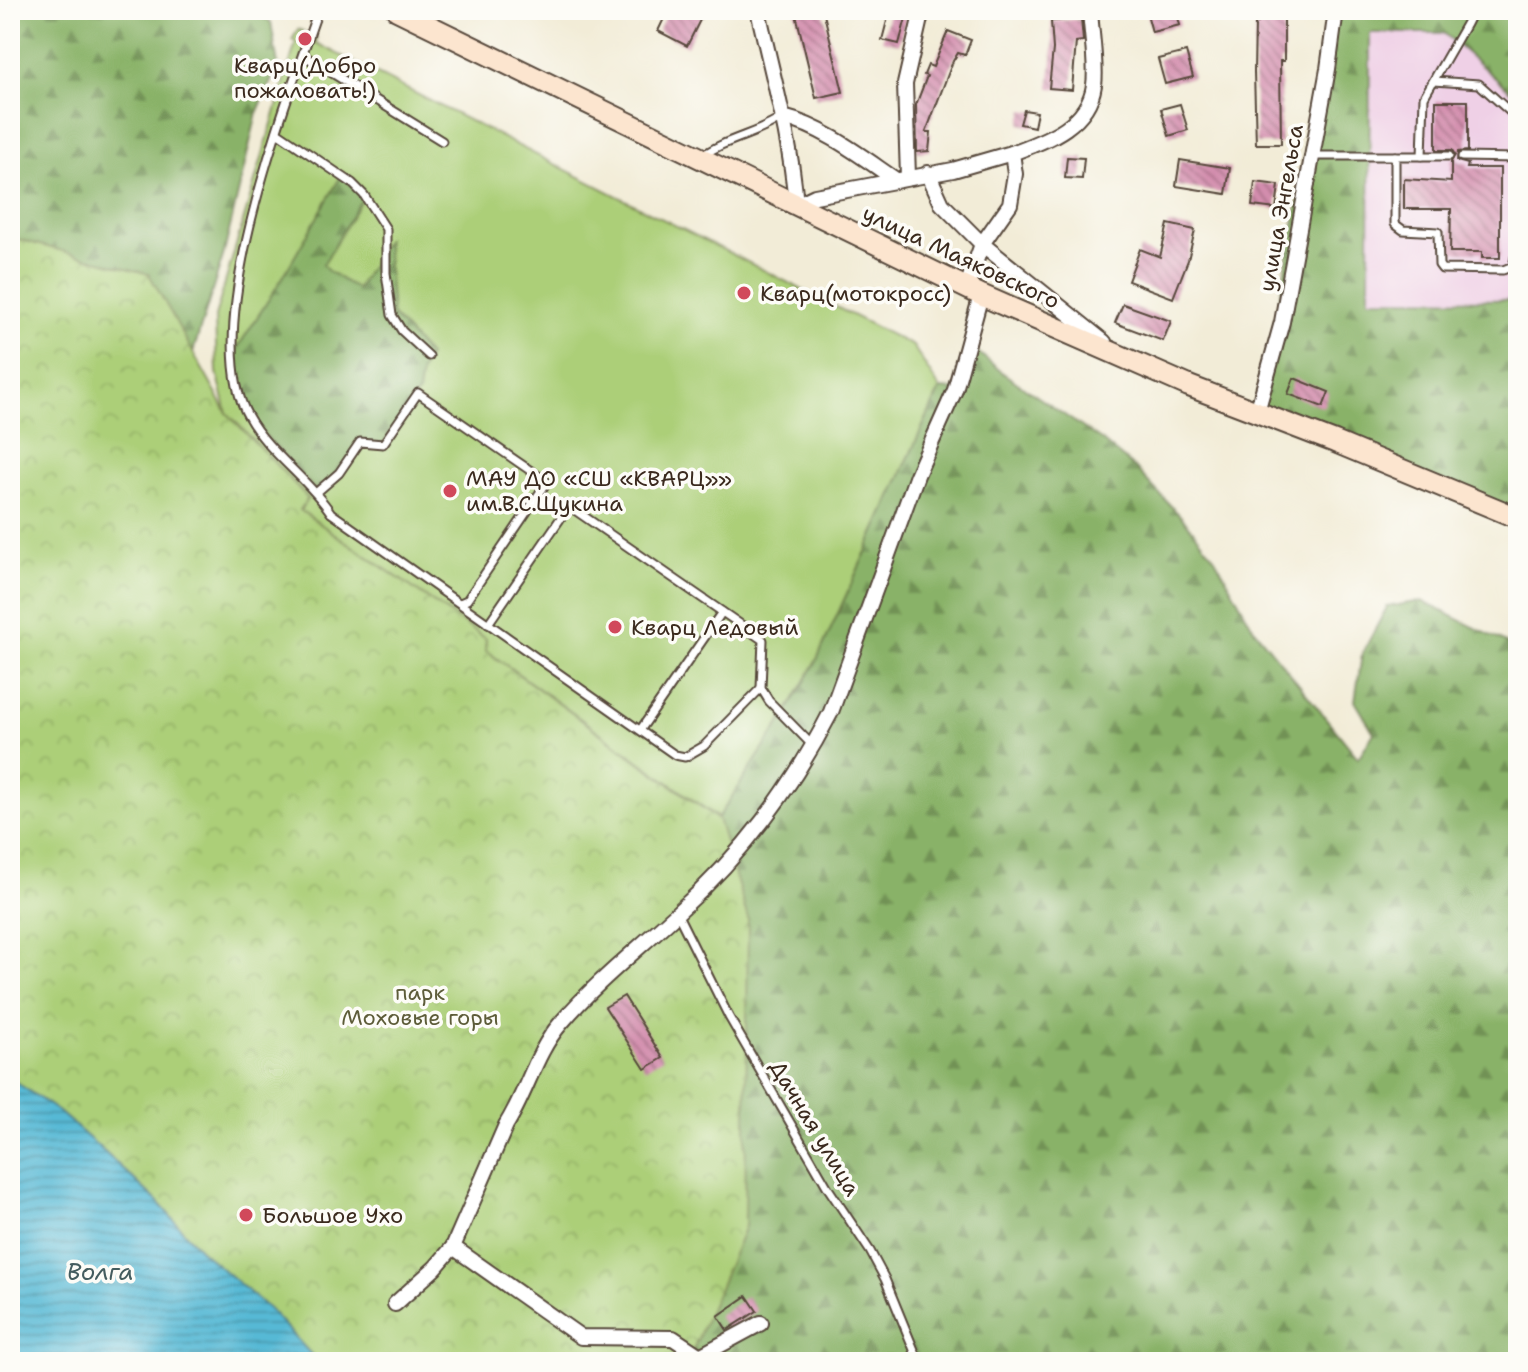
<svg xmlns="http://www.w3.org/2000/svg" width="1528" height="1372" font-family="'Shantell Sans',sans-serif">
  <defs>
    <pattern id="forest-firs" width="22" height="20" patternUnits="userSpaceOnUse" patternTransform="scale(2)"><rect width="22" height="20" fill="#89b268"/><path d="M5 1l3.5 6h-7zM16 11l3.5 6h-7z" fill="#719155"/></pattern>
    <pattern id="park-crowns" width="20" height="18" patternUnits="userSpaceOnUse" patternTransform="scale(2)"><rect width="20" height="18" fill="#accf78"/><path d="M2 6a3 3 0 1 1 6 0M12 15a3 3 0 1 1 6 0" fill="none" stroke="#95b267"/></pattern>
    <pattern id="water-rules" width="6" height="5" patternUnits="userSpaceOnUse" patternTransform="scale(2)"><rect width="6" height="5" fill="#56b9d5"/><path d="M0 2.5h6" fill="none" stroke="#4897ac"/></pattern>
    <pattern id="building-back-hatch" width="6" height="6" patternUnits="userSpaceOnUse" patternTransform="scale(2)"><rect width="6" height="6" fill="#d38dad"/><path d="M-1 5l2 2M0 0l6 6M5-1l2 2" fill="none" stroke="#ac738c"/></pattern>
  </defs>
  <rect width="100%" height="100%" fill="#fdfcf7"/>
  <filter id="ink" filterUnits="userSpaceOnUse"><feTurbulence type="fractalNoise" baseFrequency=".0125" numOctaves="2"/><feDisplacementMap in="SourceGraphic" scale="16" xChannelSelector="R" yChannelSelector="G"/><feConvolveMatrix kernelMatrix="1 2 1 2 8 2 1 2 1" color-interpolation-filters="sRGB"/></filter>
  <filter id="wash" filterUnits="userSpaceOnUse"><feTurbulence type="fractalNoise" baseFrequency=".006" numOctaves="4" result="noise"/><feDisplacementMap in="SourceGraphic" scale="32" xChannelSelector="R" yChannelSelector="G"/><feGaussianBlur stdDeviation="1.8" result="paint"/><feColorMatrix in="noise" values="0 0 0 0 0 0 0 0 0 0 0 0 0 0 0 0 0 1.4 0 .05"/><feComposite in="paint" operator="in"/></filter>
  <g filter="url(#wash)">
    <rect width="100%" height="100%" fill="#f2ecd7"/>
    <!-- built -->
    <polygon fill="#efd0e6" points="1370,33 1444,33 1518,98 1518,300 1369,299"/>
    <!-- grass -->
    <polygon fill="#accf78" stroke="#747c4b" stroke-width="2" points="298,29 317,38 316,43 913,346 940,389 815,664 785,716 718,819 485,650 485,639 299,510 307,498 227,413 217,372 215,317 296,42 292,40"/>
    <!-- forest -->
    <g fill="url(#forest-firs)" stroke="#626e43" stroke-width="2">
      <polygon points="10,10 251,10 271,22 278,65 257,113 224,253 185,378 227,413 308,498 300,510 486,639 485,650 718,818 785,716 815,664 940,389 955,390 968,344 1003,373 1101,440 1136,469 1187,523 1215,558 1254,629 1358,758 1374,733 1355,701 1362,654 1387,607 1422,601 1518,649 1518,1362 404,1362 157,1201 59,1112 10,1078"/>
      <polygon points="1336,10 1518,10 1518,98 1444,33 1370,33 1369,299 1518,300 1518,518 1257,412"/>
      <polygon points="341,176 364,195 323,265 328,271 357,289 386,240 392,315 429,356 421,371 418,393 383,444 360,442 339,473 317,492 248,417 233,355 283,277"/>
    </g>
    <!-- park -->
    <polygon fill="url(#park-crowns)" stroke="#747c4b" stroke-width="2" points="10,237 149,274 227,413 308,498 300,510 486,639 485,650 718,819 748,919 745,1226 688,1362 318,1362 271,1311 199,1249 157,1201 99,1147 59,1112 10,1078"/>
    <!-- water -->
    <polygon fill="url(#water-rules)" stroke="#48727a" stroke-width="2" points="10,1078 59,1112 99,1147 157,1201 199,1249 271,1311 318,1362 10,1362"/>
    <g id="blocks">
      <!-- building -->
      <g fill="url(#building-back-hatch)">
        <polygon points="668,10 705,10 687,46 658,31"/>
        <polygon points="795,10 823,10 843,92 816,98"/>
        <polygon points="1146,10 1176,10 1180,25 1152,32"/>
        <polygon points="1259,10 1284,10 1284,61 1280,61 1281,144 1256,144 1254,72 1255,23 1258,23"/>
        <polygon points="889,13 906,18 899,44 882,40"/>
        <polygon points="1081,19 1083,41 1076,42 1072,90 1049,88 1053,49 1051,21"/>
        <polygon points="948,31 971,40 965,55 958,53 953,61 926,132 931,132 929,151 917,152 916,105 927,76 924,75 928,65 933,67"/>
        <polygon points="1186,52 1193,77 1165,84 1158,59"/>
        <polygon points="1436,101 1468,101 1468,151 1458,152 1457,161 1468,164 1467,168 1500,168 1500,258 1482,258 1482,252 1450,252 1451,209 1404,209 1404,179 1451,182 1451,162 1455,155 1452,150 1436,150"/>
        <polygon points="1180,104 1188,130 1169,136 1161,109"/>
        <polygon points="1024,110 1037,112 1034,127 1020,124"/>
        <polygon points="1067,157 1084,158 1082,179 1065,178"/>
        <polygon points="1180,160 1230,168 1226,194 1176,186"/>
        <polygon points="1255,182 1279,185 1276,209 1252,206"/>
        <polygon points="1168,224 1195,230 1188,260 1173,298 1128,281 1140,249 1160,257"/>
        <polygon points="1123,304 1171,321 1163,341 1115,323"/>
        <polygon points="1294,378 1329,392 1323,407 1288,394"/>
        <polygon points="624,996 663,1058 645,1069 605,1007"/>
        <polygon points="747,1296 757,1311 727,1330 718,1316"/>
      </g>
    </g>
  </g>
  <g filter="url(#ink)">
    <use href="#blocks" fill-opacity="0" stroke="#56473a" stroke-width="2"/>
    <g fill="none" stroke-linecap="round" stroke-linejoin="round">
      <!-- lane casing -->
      <g stroke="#56473a" stroke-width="11">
        <g id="lane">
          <path d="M 318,10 C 287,101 198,329 248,416 C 269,454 307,477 331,513 L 675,755 L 685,757 L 704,746 L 761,688"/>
          <polyline points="303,55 442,141"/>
          <polyline points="277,132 352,183 364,195 386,229 386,273 392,315 402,331 429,356"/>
          <polyline points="1312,156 1449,156"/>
          <polyline points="1395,156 1395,224 1403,230 1438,232 1439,265 1442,269 1503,270 1513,266 1517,249 1517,118 1479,84 1434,81"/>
          <polyline points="1422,156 1424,97 1466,24 1469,18 1467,10"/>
          <path d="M 701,157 C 726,138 757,135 783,117"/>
          <polyline points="1462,157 1517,158"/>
          <polyline points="317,492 339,473 360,442 383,444 418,393 547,482 467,600 460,603"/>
          <polyline points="488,624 569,506 763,640 761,688 769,701 814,747"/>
          <polyline points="641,729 722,612"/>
          <polyline points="677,913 729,1017 828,1188 870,1251 885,1279 919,1362"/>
        </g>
      </g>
      <!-- street casing -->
      <g stroke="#56473a" stroke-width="18">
        <g id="street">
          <path d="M 758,10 C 772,74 791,139 796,205 L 815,196 L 953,170 L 1012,153"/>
          <path d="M 783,117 C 824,127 862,157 896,180"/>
          <polyline points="928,173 942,204 982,244 1104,342"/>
          <polyline points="908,177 905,84 922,10"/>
          <path d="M 966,289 L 982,244 L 1010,204 L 1015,174 L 1012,153 C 1046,140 1088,126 1094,85 C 1097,66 1091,31 1090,10"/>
          <polyline points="1257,412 1282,322 1328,69 1336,10"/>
          <polyline points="453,1247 581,1337 673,1338 700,1356 702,1362"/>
          <path d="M 395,1304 L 435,1268 L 453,1247 L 506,1125 C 527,1092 535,1053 561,1023 C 595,983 637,950 676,914 C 742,855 791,790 831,712 L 917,475 L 955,390 L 981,295"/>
          <polyline points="700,1356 761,1323"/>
        </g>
      </g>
      <!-- secondary casing -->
      <g stroke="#56473a" stroke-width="24">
        <polyline id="secondary" points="397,10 981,295 1189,386 1335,442 1518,518"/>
      </g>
      <!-- lane -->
      <use href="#lane" stroke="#fff" stroke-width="7"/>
      <!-- street -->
      <use href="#street" stroke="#fff" stroke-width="14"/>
      <!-- secondary -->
      <use href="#secondary" stroke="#fce5cf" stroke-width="20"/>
    </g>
  </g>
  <!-- markers -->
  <g fill="#d1495b" stroke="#fdfcf7" stroke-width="3">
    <circle cx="305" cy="39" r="8"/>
    <circle cx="744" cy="293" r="8"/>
    <circle cx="450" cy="491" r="8"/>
    <circle cx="615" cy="627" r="8"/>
    <circle cx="246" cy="1215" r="8"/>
  </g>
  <g text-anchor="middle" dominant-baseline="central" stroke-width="7" stroke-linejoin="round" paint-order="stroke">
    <!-- poi labels -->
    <g font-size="22" fill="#3b2a1e" stroke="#fdfcf7" text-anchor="start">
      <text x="305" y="65" text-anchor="middle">Кварц(Добро<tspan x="305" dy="25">пожаловать!)</tspan></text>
      <text x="760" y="293">Кварц(мотокросс)</text>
      <text x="466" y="478">МАУ ДО «СШ «КВАРЦ»»<tspan x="466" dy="25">им.В.С.Щукина</tspan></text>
      <text x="631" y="627">Кварц Ледовый</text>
      <text x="262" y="1215">Большое Ухо</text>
    </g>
    <!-- street labels -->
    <g font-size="22" fill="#3b2a1e" stroke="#fdfcf7">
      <text transform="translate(1281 208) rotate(-80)">улица Энгельса</text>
      <text transform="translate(961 257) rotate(25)">улица Маяковского</text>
      <text transform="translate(815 1128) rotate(59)">Дачная улица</text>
    </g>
    <!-- park labels -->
    <g font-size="22" fill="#5d5c39" stroke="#fdfcf7">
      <text x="420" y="992">парк<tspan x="420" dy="25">Моховые горы</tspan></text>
    </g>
    <!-- water labels -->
    <g font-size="24" font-style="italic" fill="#445c5e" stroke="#fdfcf7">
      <text x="100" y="1272">Волга</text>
    </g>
  </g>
  <!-- margin -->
  <rect width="1528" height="1372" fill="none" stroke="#fdfcf7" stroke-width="40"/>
</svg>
